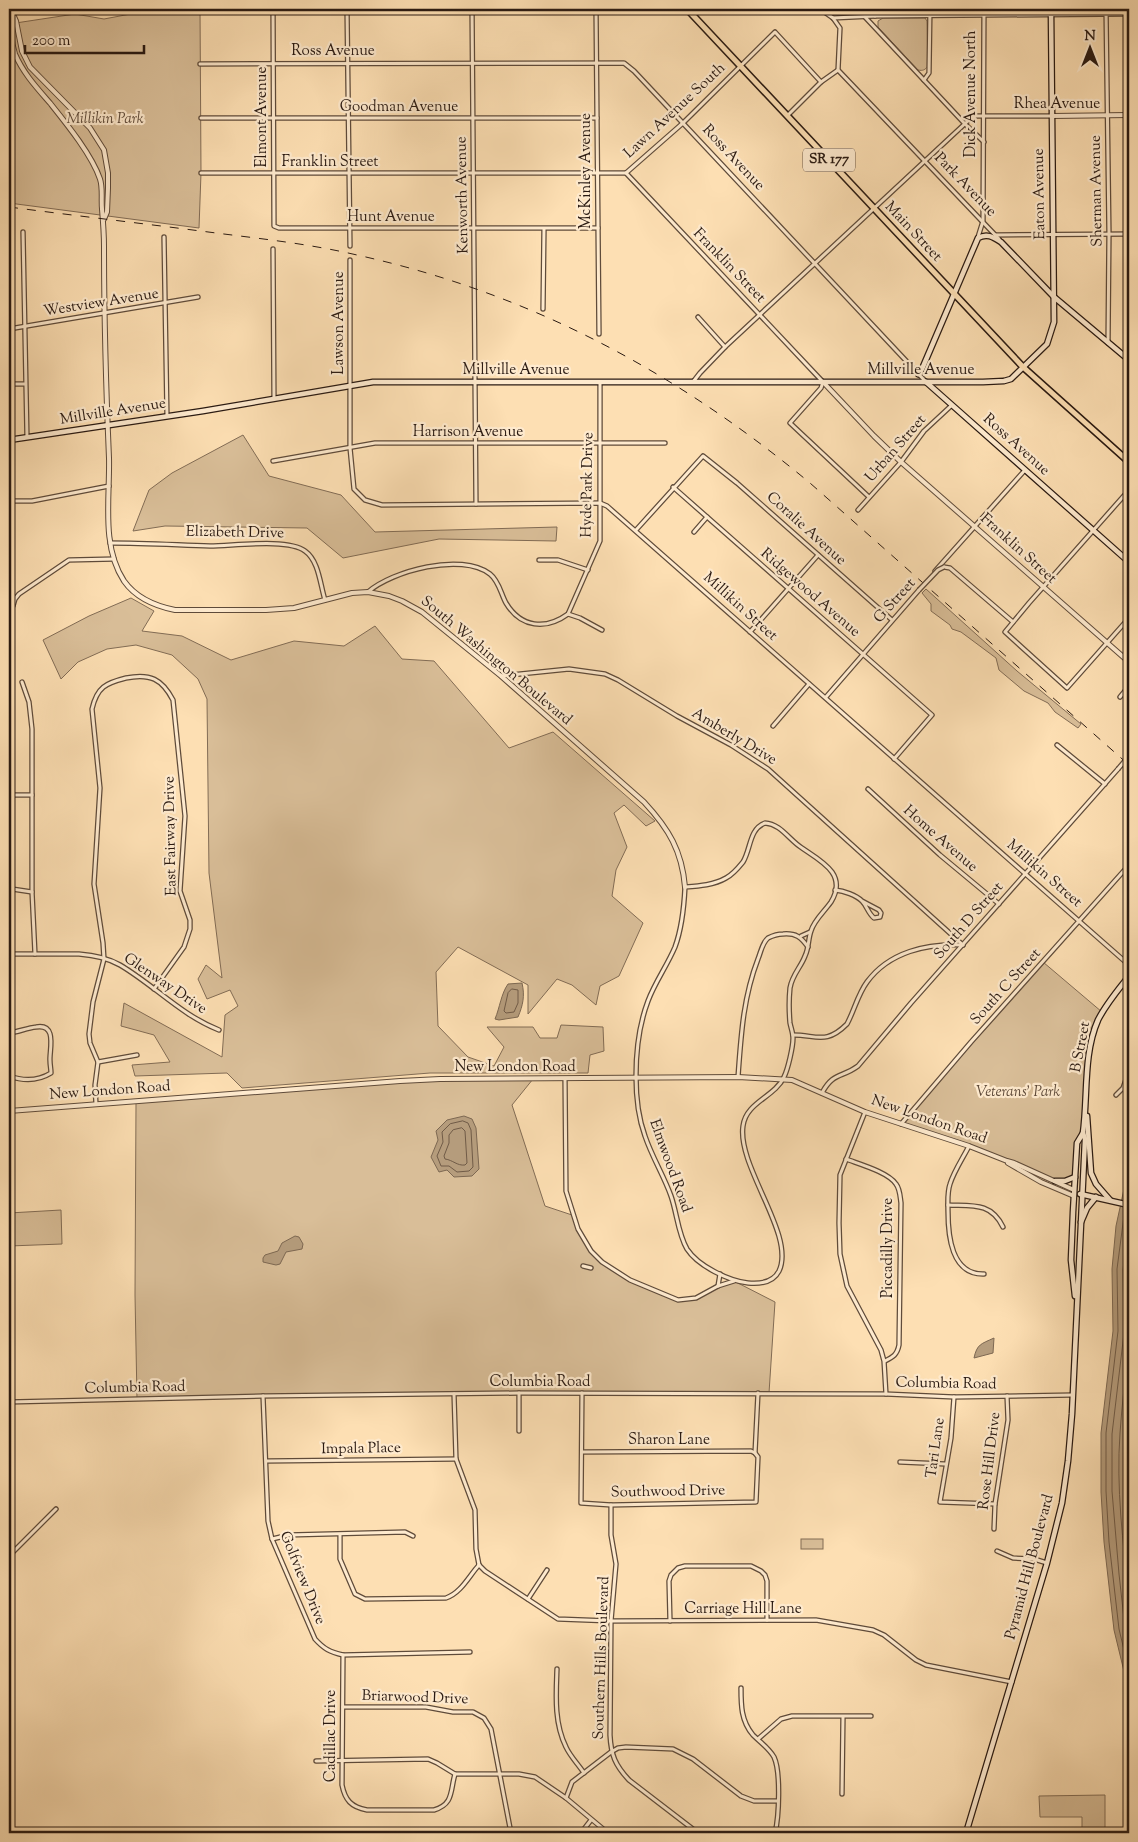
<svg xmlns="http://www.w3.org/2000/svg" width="1138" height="1842" font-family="'Sorts Mill Goudy',serif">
  <rect width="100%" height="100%" fill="#fddfb3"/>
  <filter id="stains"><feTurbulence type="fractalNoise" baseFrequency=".004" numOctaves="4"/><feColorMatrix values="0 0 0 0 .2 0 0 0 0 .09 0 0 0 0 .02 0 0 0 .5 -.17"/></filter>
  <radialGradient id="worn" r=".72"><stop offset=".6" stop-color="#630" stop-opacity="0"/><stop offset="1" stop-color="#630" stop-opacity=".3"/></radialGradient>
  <!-- green -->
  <g fill="#d9be98" stroke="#826c55">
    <polygon points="157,9 200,10 201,173 199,228 9,203 9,24 75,14 104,19"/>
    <path d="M 883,18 L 925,18 L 927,21 L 928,66 C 925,70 923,71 918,70 L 878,27 L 878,21 Z"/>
    <polygon points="243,435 269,476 341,495 375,532 557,527 556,541 439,539 343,558 307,528 165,526 133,531 149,490 172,473"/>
    <polygon points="926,589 1017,671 1081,724 1078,728 1055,712 1048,703 1024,691 999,670 996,658 961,632 952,629 950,625 931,611 931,604 922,593"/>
    <polygon points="131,598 154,611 142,631 182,636 231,660 294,641 344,646 375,626 402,659 434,661 509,748 553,732 655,821 646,826 624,805 614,813 627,847 616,870 612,896 643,923 619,976 600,986 596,1005 572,985 557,979 528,1014 528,985 458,947 436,972 438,1026 468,1057 494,1066 504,1047 487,1027 533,1027 540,1038 557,1038 561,1025 603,1027 604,1051 590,1055 588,1073 430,1073 242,1088 227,1073 135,1076 132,1065 170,1062 154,1035 121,1026 124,1003 222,1057 225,1015 238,1006 230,990 207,999 198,979 206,965 222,978 209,873 207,699 198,679 172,655 136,645 107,649 78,662 61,679 43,640 89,616"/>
    <polygon points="1043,962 1102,1012 1097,1023 1089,1054 1086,1110 1080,1138 1075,1177 1055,1181 981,1150 901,1125"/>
    <polygon points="533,1079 512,1105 545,1206 572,1215 591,1250 602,1262 630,1280 678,1300 696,1298 718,1286 734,1281 775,1302 769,1393 582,1393 137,1399 135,1295 136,1102 400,1081"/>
    <polygon points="61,1210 62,1244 9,1246 9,1213"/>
    <rect x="801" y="1539" width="22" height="10"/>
    <polygon points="1105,1795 1105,1833 1082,1833 1082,1817 1040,1817 1039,1796"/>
  </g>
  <!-- water -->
  <g fill="#b59c7c" stroke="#7d6852">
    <path d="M 522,983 C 525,996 523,1005 518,1017 L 499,1020 L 495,1019 C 500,1007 501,994 508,984 Z"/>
    <polygon points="464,1116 472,1119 476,1128 479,1169 472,1176 454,1177 447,1170 439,1172 431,1157 438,1140 436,1131 447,1120"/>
    <polygon points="1129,1166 1129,1692 1114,1630 1104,1542 1101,1492 1101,1433 1113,1331 1112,1269 1116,1226"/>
    <polygon points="295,1236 299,1237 303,1244 302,1249 286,1252 280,1264 276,1265 263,1262 263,1258 265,1255 278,1251 282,1243"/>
    <path d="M 994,1338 L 993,1353 L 974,1358 C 977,1344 981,1344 994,1338 Z"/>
  </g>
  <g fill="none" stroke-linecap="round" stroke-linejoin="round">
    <!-- shore -->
    <g stroke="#705b47" stroke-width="1">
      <polygon points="512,989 518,990 518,1003 514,1012 506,1013 504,1011 508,993"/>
      <polygon points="463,1121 468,1123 471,1130 473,1167 469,1171 457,1172 449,1166 441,1166 437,1156 443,1142 442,1132 450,1124"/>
      <path d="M 462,1128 L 465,1131 L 467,1163 L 465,1165 C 457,1166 453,1160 445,1159 L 444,1156 L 449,1143 L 449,1135 L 453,1130 Z"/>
      <polyline points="1125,1208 1117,1269 1118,1331 1106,1433 1106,1491 1109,1542 1119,1629 1129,1671"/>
      <polyline points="1129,1220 1123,1270 1124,1333 1112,1434 1112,1491 1119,1574 1125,1628 1129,1645"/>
      <path d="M 1129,1349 C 1125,1377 1122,1405 1120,1433 C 1116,1487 1123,1543 1129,1597"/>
    </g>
    <!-- minor casing -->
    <g stroke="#5f4b3a" stroke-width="5.5">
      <g id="minor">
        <polyline points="273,9 274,226 279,228 598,228"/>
        <polyline points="347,9 350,246"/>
        <polyline points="472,9 476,504"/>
        <polyline points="596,9 599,334"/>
        <polyline points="820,9 833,18 840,28 838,70 999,239"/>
        <polyline points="875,9 875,16"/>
        <polyline points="1106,9 1109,234 1108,343"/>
        <polyline points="865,17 965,124 984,142"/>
        <polyline points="833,18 875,16 1129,14"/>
        <polyline points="200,64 624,63 634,71 926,382"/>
        <polyline points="924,80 929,73 930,9"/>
        <polyline points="788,115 821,82 838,70"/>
        <polyline points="201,118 597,118"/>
        <polyline points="201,173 626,173 823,382 821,388 790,423 869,497"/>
        <polyline points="626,173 683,123 775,32 821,82"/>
        <polyline points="23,232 27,437"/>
        <polyline points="995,235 1129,234"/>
        <polyline points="164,237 167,416"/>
        <polyline points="978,237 983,221 984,9"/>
        <polyline points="273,249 274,398"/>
        <polyline points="350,260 350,448 354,489 365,500 382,505 600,503 607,506 1129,965"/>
        <polyline points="543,309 544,229"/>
        <polyline points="698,317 725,347"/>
        <polyline points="9,329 198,297"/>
        <polyline points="693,382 700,373 725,347 970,119 976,116 1052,116"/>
        <polyline points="9,384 25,384"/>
        <polyline points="273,461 375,443 665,443"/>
        <polyline points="673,487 932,715 894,759"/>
        <polyline points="1129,490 1029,603 1005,632 1067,688 1129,618"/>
        <polyline points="9,501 32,501 109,486"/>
        <polyline points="858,510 901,462 924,431 952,405"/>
        <polyline points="636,530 703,456 737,483 892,620"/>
        <polyline points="694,532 707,517"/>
        <path d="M 110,543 C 144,543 177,545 210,546 C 233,546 288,538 305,551 C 319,561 320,584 325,600"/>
        <polyline points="539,560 558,560 588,570"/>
        <polyline points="944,567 950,568 1013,622"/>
        <polyline points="935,571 1025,470"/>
        <path d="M 368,592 C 392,571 461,552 490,574 C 499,581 501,594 506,603 C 521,628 546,630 568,614 L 600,541 L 600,382"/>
        <polyline points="13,606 15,599 19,594 69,560 114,559"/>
        <polyline points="568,614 580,618 602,630"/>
        <polyline points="750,632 818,555"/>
        <polyline points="501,676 569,669 605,674 618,680 677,716 731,745 768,769 963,945"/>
        <polyline points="22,682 29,702 32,729 32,892 35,954"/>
        <polyline points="826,697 919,590"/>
        <polyline points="1120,697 1129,686"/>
        <polyline points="773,726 809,684"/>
        <polyline points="1057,745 1105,784"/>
        <polyline points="868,789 940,855 999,904"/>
        <polyline points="9,795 32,795"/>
        <path d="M 765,823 C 781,824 789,840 802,848 C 821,861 848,874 831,902 C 824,912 814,920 811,931 C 808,939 809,948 805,956 C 801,967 792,975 790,988 C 789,998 789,1012 790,1023 C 791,1028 793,1033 793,1038 C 793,1047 788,1069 784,1077 C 775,1097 746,1102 743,1126 C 737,1167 796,1235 779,1271 C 773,1283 759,1284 748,1283 C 729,1281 698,1266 687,1249 C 678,1234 677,1213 671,1196 C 664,1176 652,1157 645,1136 C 638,1117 636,1096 636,1076 C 636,1051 639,1025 648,1001 C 655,982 667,966 675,947 C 682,928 684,908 685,887 C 699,886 714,885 726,878 C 732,875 739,867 743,862 C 751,849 749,829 765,823 Z"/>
        <polyline points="9,887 12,889 32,892"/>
        <path d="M 835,890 C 844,891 856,895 862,901 C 867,906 868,913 874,918 L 880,917 L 881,913 L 879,910 L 862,901"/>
        <polyline points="801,936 810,932"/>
        <path d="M 9,954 L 79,954 C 92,955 108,958 120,965 C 154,985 181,1015 219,1030"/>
        <path d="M 9,1033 C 18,1032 27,1028 36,1027 C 58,1023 49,1051 50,1061 C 50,1065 51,1069 51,1073 C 38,1081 23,1081 9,1076"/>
        <path d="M 793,1035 C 817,1035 826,1045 847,1024 C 854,1011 858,994 867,982 C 889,952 927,943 963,945"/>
        <polyline points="98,1062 137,1055"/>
        <path d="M 738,1077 C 741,1036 743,998 758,959 C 761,952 762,943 768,938 C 772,936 779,934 783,934 C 796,933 801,937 808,947"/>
        <polyline points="565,1079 566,1191 578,1229 591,1251 602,1262 630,1280 678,1300 696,1298 718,1286 734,1281"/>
        <path d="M 822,1093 C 833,1072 842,1078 858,1066 L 911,1003 L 1118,769"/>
        <polyline points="1116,1095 1123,1088 1129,1071"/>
        <path d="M 96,1104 L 95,1085 L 98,1062 L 90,1043 L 89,1034 L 93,1002 L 104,959 L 103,943 L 94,884 L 100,788 L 92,709 C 97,687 106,683 126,678 C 150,673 162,679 173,700 L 185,816 L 180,891 L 190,920 L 190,929 L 184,947 L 154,989"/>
        <polyline points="865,1112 840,1175 839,1223 840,1254 847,1286 881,1350 884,1361 886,1394"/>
        <polyline points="901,1124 971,1042 1129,865"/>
        <path d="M 969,1146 C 963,1158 954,1171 950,1184 C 947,1193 948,1202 948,1211 C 948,1235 951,1275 984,1274"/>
        <path d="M 846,1159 C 859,1164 888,1172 896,1184 C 900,1189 900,1196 901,1203 L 899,1345 C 897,1355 893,1357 885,1361"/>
        <path d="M 948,1205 C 972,1206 991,1202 1003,1227"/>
        <polyline points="583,1266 591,1268"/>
        <polyline points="718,1286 720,1274"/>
        <polyline points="582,1393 581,1503 611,1505 756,1502 758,1457 755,1453 758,1393"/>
        <polyline points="454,1394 456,1459 475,1510 476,1549 479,1565"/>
        <path d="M 263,1396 L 268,1521 L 272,1539 L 315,1639 C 324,1649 330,1652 343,1655 L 470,1652"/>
        <polyline points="954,1397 951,1438 940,1502 995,1504"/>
        <polyline points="9,1402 263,1396 519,1393 886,1394 954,1397 1072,1395"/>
        <polyline points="519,1431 519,1393"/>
        <polyline points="582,1452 751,1451 755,1453"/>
        <polyline points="267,1461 456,1459"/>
        <polyline points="900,1462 945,1464"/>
        <path d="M 611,1505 L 611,1535 L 616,1564 L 611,1621 L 610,1735 C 611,1755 615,1765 629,1780 L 698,1833"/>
        <polyline points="994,1529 995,1504 1008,1420 1007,1396"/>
        <path d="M 340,1535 L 340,1559 L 355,1594 L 365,1599 L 446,1598 C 461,1593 469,1576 479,1565"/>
        <polyline points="272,1539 289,1535 405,1532 413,1536"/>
        <polyline points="997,1551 1013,1558 1034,1559 1047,1563"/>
        <polyline points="9,1556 56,1509"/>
        <polyline points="479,1565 485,1571 558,1619 611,1621 816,1620 873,1630 884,1635 916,1660 926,1665 1012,1682"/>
        <polyline points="528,1599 547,1570"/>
        <polyline points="670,1621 669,1581 671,1575 678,1568 685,1566 751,1566 761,1571 765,1575 767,1581 767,1620"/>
        <path d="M 343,1655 L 342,1785 C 345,1800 351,1807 367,1810 L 434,1810 C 454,1804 450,1791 455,1774"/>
        <path d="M 557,1669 C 556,1695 554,1723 566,1747 C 570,1756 578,1764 584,1773"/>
        <path d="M 741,1688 C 741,1705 741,1721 753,1735 C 760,1742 769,1748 774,1757 C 781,1772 779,1817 775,1833"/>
        <polyline points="343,1707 426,1707 453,1712 473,1712 484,1718 491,1729 511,1833"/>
        <polyline points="758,1739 781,1719 792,1716 871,1716"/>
        <polyline points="316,1761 428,1759 437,1763 455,1774 519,1774 535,1777 566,1798 608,1833"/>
        <polyline points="842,1794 843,1717"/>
        <polyline points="566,1798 572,1782 611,1752 618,1748 626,1747 673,1749 693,1759 741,1796 754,1801 777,1801"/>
        <polyline points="581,1833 591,1820"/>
      </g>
    </g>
    <!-- tertiary casing -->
    <g stroke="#5f4b3a" stroke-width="6">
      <g id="tertiary">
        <path d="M 11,9 C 11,24 10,39 15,54 C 23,73 37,88 50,103 C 66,123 92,155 100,179 C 103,188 101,199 102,209 C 103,221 104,234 104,246 C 104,317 106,388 109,458 C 110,498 101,546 124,581 C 136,598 155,606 175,610 L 266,610 L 294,608 L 352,593 L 368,592 L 389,596 L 402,601 L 422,612 L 501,676 L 644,802 C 669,829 682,851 685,887"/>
        <polyline points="12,12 16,21 22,51 30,67 90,128 104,150 108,173 108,188 107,212 104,219"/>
        <polyline points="1052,116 1129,115"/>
        <polyline points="823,382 874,436 901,462 1129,662"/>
        <polyline points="9,1111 400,1081 440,1079 738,1077 792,1080 865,1112 969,1146 1007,1161 1014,1163 1074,1190"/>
        <polyline points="1008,1163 1041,1182 1074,1196"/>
      </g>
    </g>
    <!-- secondary casing -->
    <g stroke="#2a1a12" stroke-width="7">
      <g id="secondary">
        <path d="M 918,374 L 922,369 L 978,238 C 987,233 993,237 1001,242 L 1054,297 L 1129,360"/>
        <polyline points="926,382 1129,562"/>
        <polyline points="9,440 203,411 373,382 983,382 1004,381 1011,379 1047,344 1054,322 1051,9"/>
        <polyline points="1087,1116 1091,1173 1096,1184 1110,1200"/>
        <polyline points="1055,1181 1065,1181 1075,1177"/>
        <polyline points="1080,1194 1129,1205"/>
        <polyline points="1081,1222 1087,1208 1096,1197"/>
        <polyline points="1075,1296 1071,1260 1073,1212 1077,1143 1083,1133"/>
        <path d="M 966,1833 L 1047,1563 L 1062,1503 L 1068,1461 L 1072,1414 L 1085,1139 L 1083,1133 C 1088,1096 1083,1054 1098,1020 C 1106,1004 1118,990 1129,976"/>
      </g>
    </g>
    <!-- primary casing -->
    <g stroke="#2a1a12" stroke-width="8">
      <polyline id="primary" points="687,9 1023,367 1129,462"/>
    </g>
    <!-- minor -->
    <use href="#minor" stroke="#feeace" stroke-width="3"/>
    <!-- tertiary -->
    <use href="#tertiary" stroke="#feeace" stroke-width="4"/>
    <!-- secondary -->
    <use href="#secondary" stroke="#feeace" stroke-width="4.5"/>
    <!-- primary -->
    <use href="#primary" stroke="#fddfb3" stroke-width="5"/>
    <!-- rail -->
    <path stroke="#2a1a12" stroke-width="1" stroke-dasharray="9 9" stroke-linecap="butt" d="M 9,207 C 78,216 147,224 216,233 C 263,239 310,244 357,255 C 529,293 675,371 810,483 L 1129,765"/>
    <!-- minor-bridge casing -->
    <g stroke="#5f4b3a" stroke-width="5.5" stroke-linecap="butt">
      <g id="minor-bridge">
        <polyline points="919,590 938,570 944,567"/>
        <polyline points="1118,769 1129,756"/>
      </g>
    </g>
    <!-- minor-bridge -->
    <use href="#minor-bridge" stroke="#feeace" stroke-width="3"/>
  </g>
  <g text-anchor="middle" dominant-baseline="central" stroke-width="4.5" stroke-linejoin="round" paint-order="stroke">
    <!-- shield labels -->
    <rect fill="#feeace" stroke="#6a584a" stroke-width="1" x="803" y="148.5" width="52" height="23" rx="4"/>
    <g font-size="14" font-weight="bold" fill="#2a1a12">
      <text x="829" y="160">SR 177</text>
    </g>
    <!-- street labels -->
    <g font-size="15" fill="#2a1a12" stroke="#feeace">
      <text x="333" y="51">Ross Avenue</text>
      <text transform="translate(971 94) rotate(-90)">Dick Avenue North</text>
      <text x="1057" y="104">Rhea Avenue</text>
      <text x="399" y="107">Goodman Avenue</text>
      <text transform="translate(675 111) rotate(-43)">Lawn Avenue South</text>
      <text transform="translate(262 117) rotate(-90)">Elmont Avenue</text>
      <text transform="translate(733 158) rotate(47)">Ross Avenue</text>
      <text x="330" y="162">Franklin Street</text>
      <text transform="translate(586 171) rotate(-90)">McKinley Avenue</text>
      <text transform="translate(965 185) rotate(46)">Park Avenue</text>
      <text transform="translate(1097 191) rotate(-91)">Sherman Avenue</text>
      <text transform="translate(1040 194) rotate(-91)">Eaton Avenue</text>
      <text transform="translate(463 195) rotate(-91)">Kenworth Avenue</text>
      <text x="391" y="217">Hunt Avenue</text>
      <text transform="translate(913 232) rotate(47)">Main Street</text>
      <text transform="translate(729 266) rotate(46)">Franklin Street</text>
      <text transform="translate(101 303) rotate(-9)">Westview Avenue</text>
      <text transform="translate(339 323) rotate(-90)">Lawson Avenue</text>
      <text x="516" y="370">Millville Avenue</text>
      <text x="921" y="370">Millville Avenue</text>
      <text transform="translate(113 412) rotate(-9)">Millville Avenue</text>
      <text x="468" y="432">Harrison Avenue</text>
      <text transform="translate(1016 445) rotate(42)">Ross Avenue</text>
      <text transform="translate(896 449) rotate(-49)">Urban Street</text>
      <text transform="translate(588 485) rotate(-89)">Hyde Park Drive</text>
      <text transform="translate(806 529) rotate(42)">Coralie Avenue</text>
      <text transform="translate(235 533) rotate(1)">Elizabeth Drive</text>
      <text transform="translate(1018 549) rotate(42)">Franklin Street</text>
      <text transform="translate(810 593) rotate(41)">Ridgewood Avenue</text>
      <text transform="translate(895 601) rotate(-48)">G Street</text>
      <text transform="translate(740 607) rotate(42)">Millikin Street</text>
      <text transform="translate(496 661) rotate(40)">South Washington Boulevard</text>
      <text transform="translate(734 737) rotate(31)">Amberly Drive</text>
      <text transform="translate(171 836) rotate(-91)">East Fairway Drive</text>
      <text transform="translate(940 839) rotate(41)">Home Avenue</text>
      <text transform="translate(1044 874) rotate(41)">Millikin Street</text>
      <text transform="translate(969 921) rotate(-49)">South D Street</text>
      <text transform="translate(165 984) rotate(34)">Glenway Drive</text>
      <text transform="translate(1006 987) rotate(-48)">South C Street</text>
      <text transform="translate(1081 1047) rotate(-79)">B Street</text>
      <text x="515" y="1067">New London Road</text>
      <text transform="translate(110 1091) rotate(-4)">New London Road</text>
      <text transform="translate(929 1120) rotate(19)">New London Road</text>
      <text transform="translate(670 1166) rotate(70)">Elmwood Road</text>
      <text transform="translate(888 1248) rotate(-90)">Piccadilly Drive</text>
      <text x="540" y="1382">Columbia Road</text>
      <text transform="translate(946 1384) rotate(1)">Columbia Road</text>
      <text transform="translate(135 1388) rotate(-1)">Columbia Road</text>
      <text x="669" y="1440">Sharon Lane</text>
      <text transform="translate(936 1448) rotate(-82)">Tari Lane</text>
      <text transform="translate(361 1449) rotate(-1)">Impala Place</text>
      <text transform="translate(990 1461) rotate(-83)">Rose Hill Drive</text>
      <text transform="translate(668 1492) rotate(-1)">Southwood Drive</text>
      <text transform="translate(1030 1567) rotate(-75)">Pyramid Hill Boulevard</text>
      <text transform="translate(302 1578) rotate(68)">Golfview Drive</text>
      <text x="743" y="1609">Carriage Hill Lane</text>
      <text transform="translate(602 1658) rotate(-88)">Southern Hills Boulevard</text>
      <text transform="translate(415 1698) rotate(2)">Briarwood Drive</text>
      <text transform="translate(331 1736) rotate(-90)">Cadillac Drive</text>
    </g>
    <!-- park labels -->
    <g font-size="15" font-style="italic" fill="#5f4b3a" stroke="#feeace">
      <text x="105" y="119">Millikin Park</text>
      <text x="1018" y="1092">Veterans’ Park</text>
    </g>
  </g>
  <!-- margin -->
  <rect width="1138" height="1842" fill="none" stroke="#fddfb3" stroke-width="30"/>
  <rect x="10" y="10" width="1118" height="1822" fill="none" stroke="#2a1a12" stroke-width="2.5"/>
  <rect x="15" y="15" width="1108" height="1812" fill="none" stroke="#2a1a12"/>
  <!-- north arrow -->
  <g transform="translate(1090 48)" stroke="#feeace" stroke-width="4" paint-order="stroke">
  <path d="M0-4L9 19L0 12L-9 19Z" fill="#2a1a12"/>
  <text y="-8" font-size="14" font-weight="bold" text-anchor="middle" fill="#2a1a12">N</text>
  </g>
  <!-- scale -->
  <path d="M25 45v8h119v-8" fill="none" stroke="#2a1a12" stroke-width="2.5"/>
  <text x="32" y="45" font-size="15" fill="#2a1a12" stroke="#feeace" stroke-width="4" paint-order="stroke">200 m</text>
  <rect width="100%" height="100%" filter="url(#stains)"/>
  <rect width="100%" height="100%" fill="url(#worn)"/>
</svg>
